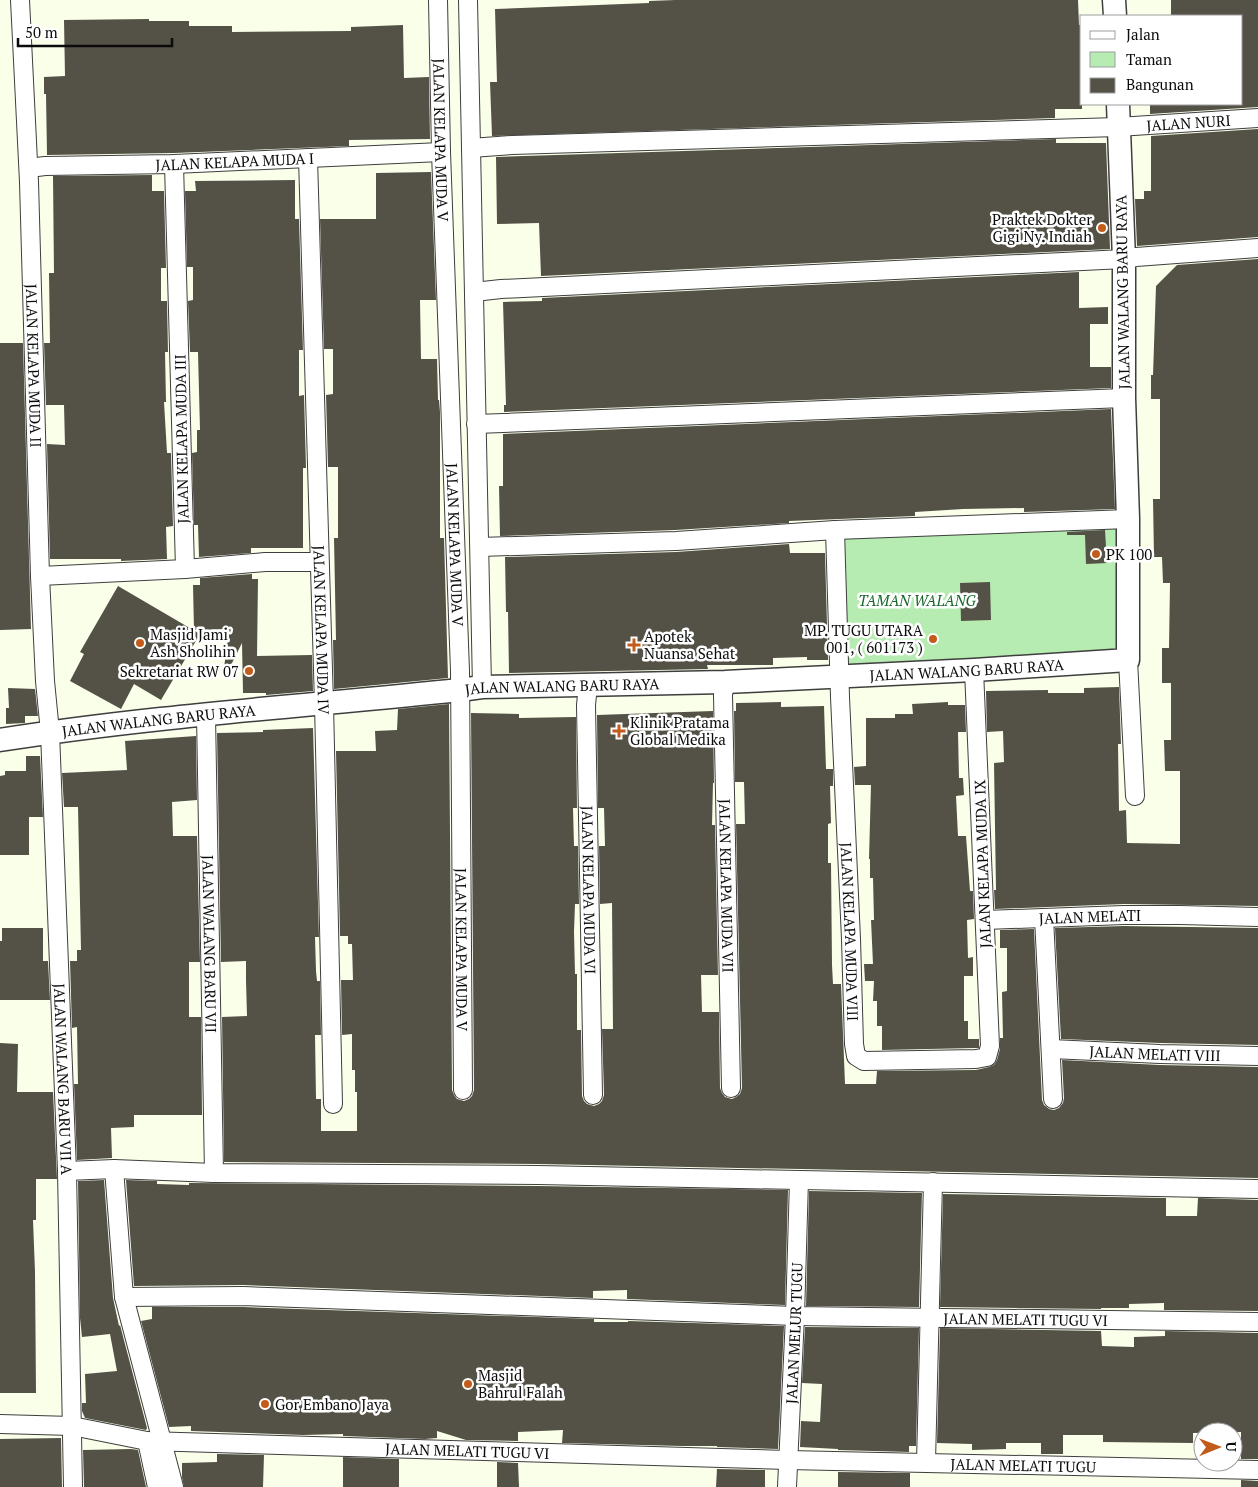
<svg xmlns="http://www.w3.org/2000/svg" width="1258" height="1487" font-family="'PT Serif',serif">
  <rect width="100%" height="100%" fill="#faffe9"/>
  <!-- green -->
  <polygon fill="#b6ebb1" points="1123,522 1125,646 1092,658 843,672 838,537"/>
  <!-- building -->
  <g fill="#545247">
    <polygon points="675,0 1078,0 1079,25 1082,25 1082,109 1055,109 1055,118 492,136 490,82 497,82 495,9 649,3 649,1"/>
    <polygon points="1171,0 1258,0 1258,107 1150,114 1150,104 1242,104 1242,16 1171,16"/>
    <polygon points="149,19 149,21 189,21 189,26 232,26 232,32 351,31 351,27 403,25 404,78 429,77 430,139 349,140 349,146 174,153 47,155 46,94 44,94 44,77 65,76 64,20"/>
    <polygon points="1258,129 1258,237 1137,246 1135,199 1144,199 1144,191 1151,191 1151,136"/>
    <polygon points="1056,139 1056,143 1106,143 1110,249 541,276 539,223 497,224 496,157"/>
    <polygon points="431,172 436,300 420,300 421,359 437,359 438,400 439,400 440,412 440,538 444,538 448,678 334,689 333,640 336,640 334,538 338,538 338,467 328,467 326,395 333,394 333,349 324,349 320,219 376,219 376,173"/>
    <polygon points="152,175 152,191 164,191 166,268 161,268 161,301 167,301 168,352 165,352 166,402 164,402 167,453 171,453 173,526 166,527 167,559 121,561 121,559 50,559 47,444 65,445 64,405 46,405 44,343 50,343 49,273 54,273 53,176"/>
    <polygon points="295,180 295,219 299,219 303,350 299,350 299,396 304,395 306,468 303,468 303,548 251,548 251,553 199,557 198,525 194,525 192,453 197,452 197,430 200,430 198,352 190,352 188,301 193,300 193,267 187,267 185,191 196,191 195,181"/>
    <polygon points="1258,259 1258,906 1124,904 995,909 994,890 996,890 994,763 1004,762 1003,731 987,732 986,691 1048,690 1048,693 1084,693 1084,688 1119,687 1121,744 1118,744 1119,811 1126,810 1127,843 1180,844 1180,771 1165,771 1164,740 1171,740 1171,683 1162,683 1162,648 1169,648 1170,583 1163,583 1162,557 1154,557 1153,499 1160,499 1160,399 1151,399 1151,375 1153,375 1156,286 1177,265"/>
    <polygon points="1079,272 1079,308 1108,307 1108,324 1090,324 1090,367 1111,367 1111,388 504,412 504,405 506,405 503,302 542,301 542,298"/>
    <polygon points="0,343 23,343 31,629 0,630"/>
    <polygon points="1111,409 1115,509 1024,512 1024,508 963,509 915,512 915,516 789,521 789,523 675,530 500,536 499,486 503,486 503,434"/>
    <polygon points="1105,530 1107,563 1086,564 1085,535 1067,535 1067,532"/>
    <polygon points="789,544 790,553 825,553 828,660 807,660 807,657 773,658 773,665 707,665 708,669 509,673 508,612 506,612 505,557 676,552"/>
    <polygon points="252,574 252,579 258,579 257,656 312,655 313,691 266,695 266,693 243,693 242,643 225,677 223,676 229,629 194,630 193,585 200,585 200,578"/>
    <polygon points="990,582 991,620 961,621 960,583"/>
    <polygon points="118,586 200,634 161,700 134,684 121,709 70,681 84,654 80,652"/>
    <polygon points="8,688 35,689 38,716 25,716 25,723 6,724 6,708 9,708"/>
    <polygon points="781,702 781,707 824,706 826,769 833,769 833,786 830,786 831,823 828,824 828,863 831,863 832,965 833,984 841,984 845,1084 876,1084 877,1071 976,1070 989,1067 994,1065 997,1060 1000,1049 1000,1038 1003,1038 1002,992 1007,991 1007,948 1000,948 1000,930 1034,929 1042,1100 1044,1105 1049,1109 1054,1110 1059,1108 1063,1103 1064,1098 1062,1060 1160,1065 1258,1067 1258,1178 538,1164 224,1162 222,1017 247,1016 246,981 246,961 221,962 217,733 263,732 263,730 313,728 319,937 315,937 316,971 317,981 320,981 321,1035 315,1035 316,1099 321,1099 321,1131 357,1131 357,1092 355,1092 355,1070 352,1070 352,1034 342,1035 341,980 353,980 352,944 348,944 348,936 340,936 336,751 376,751 375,731 397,730 398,709 449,704 452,1090 454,1095 457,1099 464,1101 469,1099 472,1096 474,1090 471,713 519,714 519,718 576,717 577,808 573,808 574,846 578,846 579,904 575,904 574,932 575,974 577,974 577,1030 581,1030 582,1096 584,1101 587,1104 594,1106 599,1104 602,1101 604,1095 602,1029 613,1029 612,903 600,904 599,846 605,846 604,808 598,808 597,715 713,711 714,783 713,783 712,825 715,825 718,975 701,975 702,1012 719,1012 720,1088 722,1093 725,1097 732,1099 736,1097 740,1094 742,1088 736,824 745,824 744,782 735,782 734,711 736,711 736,703"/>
    <polygon points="948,702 948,705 965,705 966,732 958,732 959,778 963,778 964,795 956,796 958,836 966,836 970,891 973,891 974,919 967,920 968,958 973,957 973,976 964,976 964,1021 968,1021 968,1039 979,1039 979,1048 975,1048 882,1050 882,1026 877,1026 877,1001 873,1001 874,981 865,981 864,964 873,964 871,920 874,920 873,878 870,878 870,859 869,859 871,785 855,785 854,767 866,766 866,718 895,718 895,714 913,714 912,704"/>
    <polygon points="196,736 197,800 172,802 173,836 197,836 200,962 189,962 189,1017 201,1017 202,1115 134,1115 134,1127 111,1128 112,1158 77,1160 74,1084 78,1084 77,1027 72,1028 70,961 77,961 77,950 81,950 78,807 64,807 62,773 127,770 125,741"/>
    <polygon points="26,756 40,756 43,817 29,817 29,855 0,855 0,776 5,775 5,771 26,771"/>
    <polygon points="1124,926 1258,928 1258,1045 1160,1043 1061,1039 1055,928"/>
    <polygon points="2,928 43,928 43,961 48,961 50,1000 0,1000 0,941 2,941"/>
    <polygon points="0,1043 18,1044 17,1092 53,1092 57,1179 36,1179 36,1220 33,1220 35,1272 36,1393 0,1393"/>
    <polygon points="104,1180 113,1298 119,1326 120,1325 147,1428 146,1430 85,1418 82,1411 82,1403 86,1403 85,1374 117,1371 110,1334 82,1337 80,1318 78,1181"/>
    <polygon points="126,1180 157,1181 157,1184 189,1185 189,1183 538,1186 788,1190 785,1305 627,1299 627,1290 593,1291 593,1298 243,1285 134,1286"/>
    <polygon points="809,1191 922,1193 919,1307 806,1306"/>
    <polygon points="943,1194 1166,1198 1166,1216 1197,1216 1198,1198 1258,1200 1258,1311 1164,1310 1164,1303 1129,1304 1129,1308 1101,1308 1101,1309 940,1307"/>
    <polygon points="152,1307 243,1307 594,1319 594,1322 628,1322 628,1321 784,1326 778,1449 717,1447 717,1446 682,1446 562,1443 563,1430 518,1432 518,1441 466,1440 437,1431 437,1438 425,1439 343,1436 343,1434 303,1435 191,1431 191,1426 169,1427 141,1321 152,1319"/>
    <polygon points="805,1327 919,1328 916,1446 909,1446 909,1452 838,1450 838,1449 800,1447 801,1421 820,1422 822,1384 802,1383"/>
    <polygon points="940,1328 1101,1331 1102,1346 1134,1347 1134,1337 1165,1336 1165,1331 1258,1333 1258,1459 1241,1459 1241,1432 1193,1433 1193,1443 1103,1442 1103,1435 1063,1435 1063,1454 1041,1454 1041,1443 1006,1443 1006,1449 972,1450 972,1444 937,1443"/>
    <polygon points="61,1438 62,1487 0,1487 0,1439"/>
    <polygon points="131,1449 138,1450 146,1487 84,1487 83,1450"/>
    <polygon points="217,1454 264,1455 263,1487 184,1487 182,1477 182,1463 217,1462"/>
    <polygon points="343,1457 399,1459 399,1487 343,1487"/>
    <polygon points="497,1462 518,1463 519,1487 497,1487"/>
    <polygon points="717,1469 765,1470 765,1487 716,1487"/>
    <polygon points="838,1472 910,1473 910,1487 838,1487"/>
    <polygon points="1241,1480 1258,1481 1258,1487 1241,1487"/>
  </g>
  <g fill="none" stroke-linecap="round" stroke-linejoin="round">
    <!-- minor casing -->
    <g stroke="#3e3e3e" stroke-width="20">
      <g id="minor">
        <path id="s1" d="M 20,0 L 29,182 L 40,576 L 45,681 L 50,732 L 67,1171 L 73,1487"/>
        <path id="s2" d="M 438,0 L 441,152 L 460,671 L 463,1090"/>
        <polyline points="468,0 482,687"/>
        <path id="s3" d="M 471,148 L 512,145 L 1118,127 L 1258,118"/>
        <path id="s4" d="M 308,158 L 324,704 L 333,1104"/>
        <path id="s5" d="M 29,168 L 45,166 L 174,164 L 441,152"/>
        <polyline points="474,292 501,289 1124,259 1136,257 1258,248"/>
        <polyline points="476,424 1124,398"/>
        <path id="s6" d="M 835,530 L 840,697 L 851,939 L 854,1044 L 856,1056 L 864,1061 L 976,1059 L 987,1057 L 990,1046 L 974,670"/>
        <polyline points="480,547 676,541 835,530 1128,519"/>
        <polyline points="185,569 265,562 319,562"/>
        <polyline points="40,576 185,569 174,164"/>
        <polyline points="1128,660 1135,796"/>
        <path id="s7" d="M 725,682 L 723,695 L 731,1088"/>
        <path id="s8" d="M 588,685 L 586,705 L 593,1095"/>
        <path id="s9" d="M 206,715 L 214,1173"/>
        <polyline points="1044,918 1053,1099"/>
        <path id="s10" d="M 985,920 L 1124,915 L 1180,915 L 1258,917"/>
        <path id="s11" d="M 1051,1049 L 1160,1054 L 1258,1056"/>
        <polyline points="114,1169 124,1297 174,1487"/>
        <polyline points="67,1171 114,1169 214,1173 538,1175 1258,1189"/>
        <path id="s12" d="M 124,1297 L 243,1296 L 795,1316 L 1258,1322"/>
        <path id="s13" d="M 0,1424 L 72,1426 L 147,1441 L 788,1460 L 1258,1470"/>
        <polyline points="147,1441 157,1487"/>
        <polyline points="926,1462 933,1182"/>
        <path id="s14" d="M 787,1487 L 795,1316 L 799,1180"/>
      </g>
    </g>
    <!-- tertiary casing -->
    <g stroke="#3e3e3e" stroke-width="25">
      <g id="tertiary">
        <polyline points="1114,0 1115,16"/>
        <path id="s15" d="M 0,740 C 152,716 306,706 460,690 L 482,687 L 725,682 L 974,670 L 1128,660 L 1128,519 L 1124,398 L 1124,259 L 1118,104"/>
      </g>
    </g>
    <!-- minor -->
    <use href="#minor" stroke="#fff" stroke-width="18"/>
    <!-- tertiary -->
    <use href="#tertiary" stroke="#fff" stroke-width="22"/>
  </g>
  <!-- markers -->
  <g fill="#c35c1b" stroke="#fff" stroke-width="2">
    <circle cx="1102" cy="228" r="5"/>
    <circle cx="1096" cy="554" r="5"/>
    <circle cx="933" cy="639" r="5"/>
    <circle cx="140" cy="643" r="5"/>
    <path d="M631.5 637.5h5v5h5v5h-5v5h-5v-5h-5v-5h5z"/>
    <circle cx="249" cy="671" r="5"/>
    <path d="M616.5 723.5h5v5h5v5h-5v5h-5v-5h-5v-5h5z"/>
    <circle cx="468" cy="1384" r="5"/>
    <circle cx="265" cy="1404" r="5"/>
  </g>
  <g text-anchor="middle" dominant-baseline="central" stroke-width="5" stroke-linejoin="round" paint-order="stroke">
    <!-- street labels -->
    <g font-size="15" fill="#0b0b0b" stroke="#fff">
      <text stroke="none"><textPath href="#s3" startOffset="718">JALAN NURI</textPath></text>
      <text stroke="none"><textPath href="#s2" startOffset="140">JALAN KELAPA MUDA V</textPath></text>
      <text stroke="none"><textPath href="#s5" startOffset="206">JALAN KELAPA MUDA I</textPath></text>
      <text transform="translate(1122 292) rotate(-91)">JALAN WALANG BARU RAYA</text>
      <text stroke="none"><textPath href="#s1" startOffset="366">JALAN KELAPA MUDA II</textPath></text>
      <text transform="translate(181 439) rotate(-91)">JALAN KELAPA MUDA III</text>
      <text stroke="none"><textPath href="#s2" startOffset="545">JALAN KELAPA MUDA V</textPath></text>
      <text stroke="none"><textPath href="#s4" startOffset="472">JALAN KELAPA MUDA IV</textPath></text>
      <text stroke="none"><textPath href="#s15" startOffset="970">JALAN WALANG BARU RAYA</textPath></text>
      <text stroke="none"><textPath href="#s15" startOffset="565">JALAN WALANG BARU RAYA</textPath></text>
      <text stroke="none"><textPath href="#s15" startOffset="160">JALAN WALANG BARU RAYA</textPath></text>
      <text transform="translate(982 864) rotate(-92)">JALAN KELAPA MUDA IX</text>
      <text stroke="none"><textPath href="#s7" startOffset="204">JALAN KELAPA MUDA VII</textPath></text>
      <text stroke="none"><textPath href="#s8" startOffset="205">JALAN KELAPA MUDA VI</textPath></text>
      <text stroke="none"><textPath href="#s10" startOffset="105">JALAN MELATI</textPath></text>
      <text stroke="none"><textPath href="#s6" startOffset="402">JALAN KELAPA MUDA VIII</textPath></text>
      <text stroke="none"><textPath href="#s9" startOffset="229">JALAN WALANG BARU VII</textPath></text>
      <text stroke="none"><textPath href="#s2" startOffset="950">JALAN KELAPA MUDA V</textPath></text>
      <text stroke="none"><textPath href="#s11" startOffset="104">JALAN MELATI VIII</textPath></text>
      <text stroke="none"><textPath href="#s1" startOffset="1080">JALAN WALANG BARU VII A</textPath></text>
      <text stroke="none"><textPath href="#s12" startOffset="902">JALAN MELATI TUGU VI</textPath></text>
      <text stroke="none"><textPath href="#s14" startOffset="154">JALAN MELUR TUGU</textPath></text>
      <text stroke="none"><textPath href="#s13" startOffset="469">JALAN MELATI TUGU VI</textPath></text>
      <text stroke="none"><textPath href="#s13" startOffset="1025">JALAN MELATI TUGU</textPath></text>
    </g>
    <!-- poi labels -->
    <g font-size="15" fill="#0b0b0b" stroke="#fff" text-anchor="start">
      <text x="1092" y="219" text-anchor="end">Praktek Dokter<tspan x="1092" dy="17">Gigi Ny. Indiah</tspan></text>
      <text x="1106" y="554">PK 100</text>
      <text x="923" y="630" text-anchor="end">MP. TUGU UTARA<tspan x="923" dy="17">001, ( 601173 )</tspan></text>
      <text x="150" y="634">Masjid Jami'<tspan x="150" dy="17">Ash Sholihin</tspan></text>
      <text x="644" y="636">Apotek<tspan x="644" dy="17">Nuansa Sehat</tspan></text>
      <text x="239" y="671" text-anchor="end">Sekretariat RW 07</text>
      <text x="630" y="722">Klinik Pratama<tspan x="630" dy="17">Global Medika</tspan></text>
      <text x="478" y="1375">Masjid<tspan x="478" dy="17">Bahrul Falah</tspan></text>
      <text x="275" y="1404">Gor Embano Jaya</text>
    </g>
    <!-- park labels -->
    <g font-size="15" font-style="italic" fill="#18662a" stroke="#fff">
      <text x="917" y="600">TAMAN WALANG</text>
    </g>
  </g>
  <!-- legend -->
  <rect x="1080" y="15" width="162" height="90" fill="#ffffff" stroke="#9d9d9d"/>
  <rect x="1090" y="31" width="25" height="8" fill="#ffffff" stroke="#9d9d9d"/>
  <text x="1126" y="40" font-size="15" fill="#0b0b0b">Jalan</text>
  <rect x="1090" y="52" width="25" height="15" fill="#b6ebb1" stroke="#9d9d9d"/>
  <text x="1126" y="65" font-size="15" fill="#0b0b0b">Taman</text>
  <rect x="1090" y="78" width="25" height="15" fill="#545247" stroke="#9d9d9d"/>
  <text x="1126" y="90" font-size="15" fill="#0b0b0b">Bangunan</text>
  <!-- north arrow -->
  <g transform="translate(1218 1447) rotate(89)"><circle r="24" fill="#ffffff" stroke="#9d9d9d"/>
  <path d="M0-4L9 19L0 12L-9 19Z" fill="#c35c1b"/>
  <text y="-8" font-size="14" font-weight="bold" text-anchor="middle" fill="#0b0b0b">U</text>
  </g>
  <!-- scale -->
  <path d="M18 38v8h154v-8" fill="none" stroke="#0b0b0b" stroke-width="2.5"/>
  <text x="25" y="38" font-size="15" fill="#0b0b0b" stroke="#ffffff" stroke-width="4" paint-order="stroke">50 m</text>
</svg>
